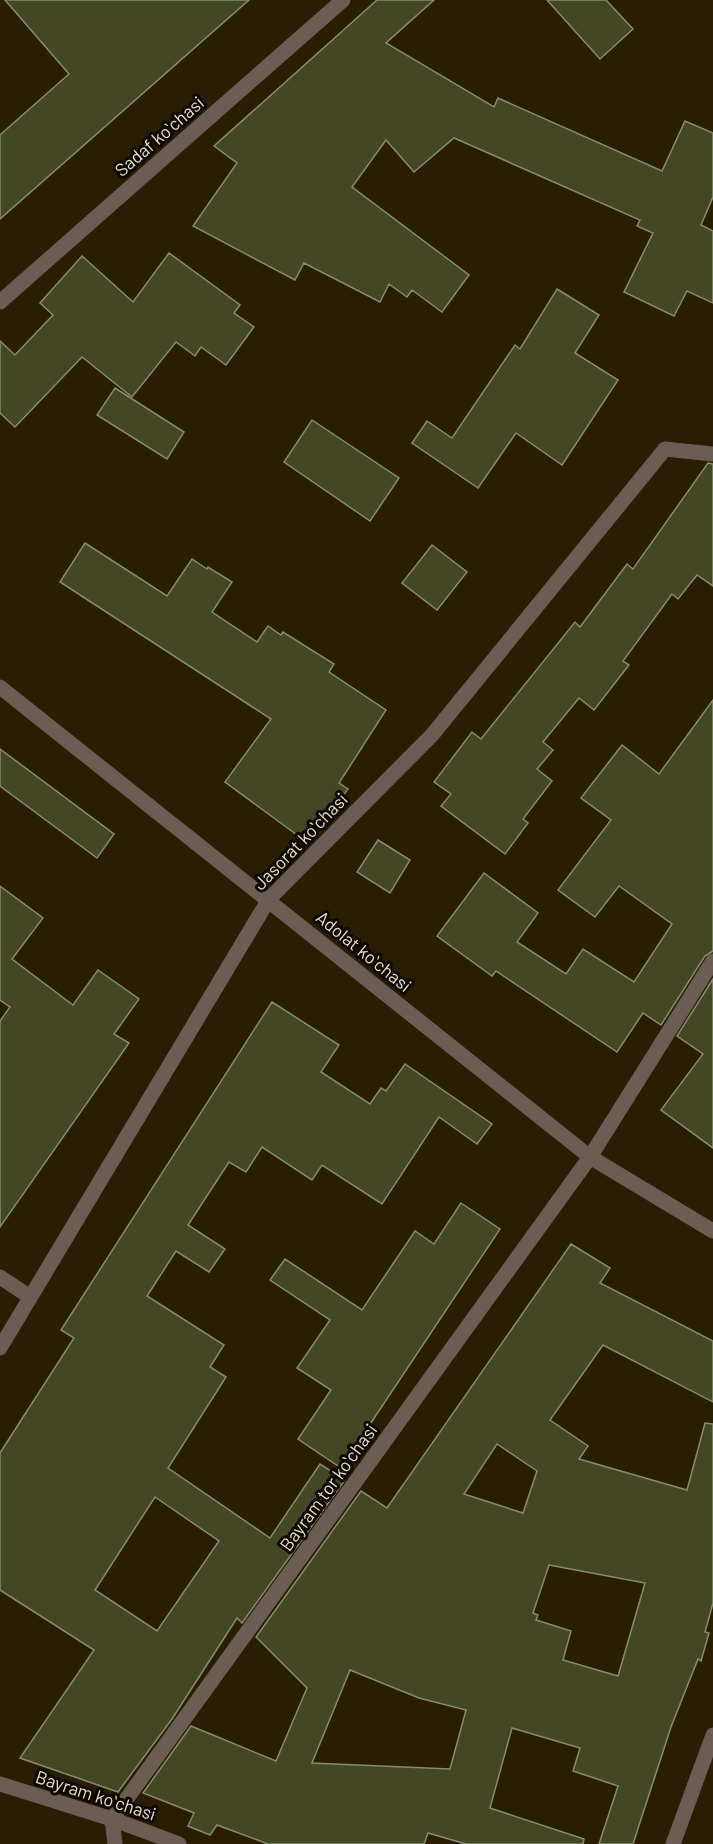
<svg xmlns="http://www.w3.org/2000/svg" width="713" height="1844" font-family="Barlow,sans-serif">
  <rect width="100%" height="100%" fill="#291d04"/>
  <!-- building -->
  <g fill="#434723" stroke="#878c6e" stroke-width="1.5" fill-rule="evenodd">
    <polygon points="5,0 249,0 0,219 0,135 69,74"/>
    <polygon points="377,0 434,0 386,43 494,107 498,98 662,171 685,121 713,133 713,197 701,225 713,231 713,303 687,291 674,316 624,292 653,233 637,226 640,220 454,138 414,172 386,140 352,187 469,275 442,312 412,290 407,297 389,284 380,302 304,263 295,280 193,226 237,163 214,146"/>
    <polygon points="547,0 606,0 633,29 600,59"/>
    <polygon points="169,253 240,305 234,313 254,327 226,365 201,347 195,356 176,342 132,397 82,357 15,427 0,413 0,341 15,355 53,315 40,303 82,256 133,302"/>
    <polygon points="557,289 599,315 575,353 618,380 562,465 516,433 478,488 412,443 427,421 452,438 515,345 520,349"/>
    <polygon points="115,388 184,432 167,459 97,415"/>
    <polygon points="312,420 399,478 370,521 284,462"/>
    <polygon points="708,463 713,464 713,586 697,575 678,599 672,594 623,661 629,665 594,710 579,698 543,742 553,750 537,769 552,781 523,819 528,823 505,854 441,806 451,794 434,782 472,732 481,739 575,622 580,627 627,564 633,569"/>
    <polygon points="85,543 167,596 192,559 207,569 208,567 232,582 212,612 257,642 268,626 281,635 283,632 334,664 329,672 386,710 339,783 348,789 308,843 225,782 271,719 60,582"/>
    <polygon points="432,545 467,572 437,610 402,583"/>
    <polygon points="713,700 713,951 705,956 661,1025 643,1013 617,1052 496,971 492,976 437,936 484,873 538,913 517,942 566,974 583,949 634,982 672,924 619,886 595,917 558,890 611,820 581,798 622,745 659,774"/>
    <polygon points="0,749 114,834 97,858 0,786"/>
    <polygon points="378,840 410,860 390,893 357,872"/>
    <polygon points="0,886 43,918 12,959 73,1005 98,970 139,999 114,1034 129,1043 0,1227 0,1021 10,1007 0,1000"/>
    <polygon points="713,979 713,1148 661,1110 703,1054 677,1036"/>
    <path d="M 272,1002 L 339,1045 L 321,1072 L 370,1104 L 381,1088 L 386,1091 L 405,1064 L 492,1124 L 477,1144 L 439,1117 L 382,1204 L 322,1165 L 312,1180 L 262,1147 L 246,1172 L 229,1162 L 188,1225 L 225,1249 L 209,1272 L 176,1251 L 147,1296 L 224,1345 L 210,1367 L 226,1377 L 168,1468 L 270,1538 L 320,1464 L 345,1480 L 242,1623 L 237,1618 L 172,1719 L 118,1792 L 20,1758 L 94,1650 L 0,1590 L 0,1453 L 74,1338 L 61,1330 ZM 155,1497 L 219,1541 L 157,1631 L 95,1590 Z"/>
    <polygon points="461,1203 500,1229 341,1468 298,1439 331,1390 297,1368 330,1320 270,1280 285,1259 362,1310 415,1231 434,1244"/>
    <path d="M 571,1244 L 610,1268 L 600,1283 L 713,1341 L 713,1402 L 603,1345 L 550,1420 L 588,1446 L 579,1459 L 687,1490 L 705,1423 L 713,1424 L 713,1603 L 705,1632 L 709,1633 L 701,1661 L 698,1659 L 671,1727 L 633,1844 L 599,1844 L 618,1786 L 573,1771 L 580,1748 L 512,1728 L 490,1808 L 584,1839 L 583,1844 L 466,1844 L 428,1833 L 424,1844 L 268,1844 L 217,1825 L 210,1835 L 188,1826 L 194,1813 L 143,1793 L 191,1726 L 276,1761 L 307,1688 L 256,1637 L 361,1491 L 387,1508 ZM 497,1444 L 537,1471 L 523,1513 L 464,1494 ZM 549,1565 L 645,1583 L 618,1676 L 563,1660 L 571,1631 L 536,1620 L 538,1615 L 533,1613 ZM 350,1670 L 419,1698 L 466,1710 L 450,1769 L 312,1763 Z"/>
  </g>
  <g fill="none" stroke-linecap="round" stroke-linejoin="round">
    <!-- minor -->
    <g stroke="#6c5d54" stroke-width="15">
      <polyline points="0,302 343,0"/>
      <polyline points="0,1277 30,1297"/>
      <polyline points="0,1348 269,899 432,735 665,449 713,454"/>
      <polyline points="0,1784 112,1819 179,1844"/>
      <polyline points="115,1844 112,1819 590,1157 713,961"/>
      <polyline points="673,1844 713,1735"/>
    </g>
    <!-- tertiary -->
    <polyline stroke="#6c5d54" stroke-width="15" points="0,687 590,1157 713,1231"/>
  </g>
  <g text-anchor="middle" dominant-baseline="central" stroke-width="6" stroke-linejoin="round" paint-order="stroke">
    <!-- street labels -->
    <g font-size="18" fill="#e4ddce" stroke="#0d0802">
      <text transform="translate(159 136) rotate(-41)">Sadaf koʻchasi</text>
      <text transform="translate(300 841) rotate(-46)">Jasorat koʻchasi</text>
      <text transform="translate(364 951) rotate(39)">Adolat koʻchasi</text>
      <text transform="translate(328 1487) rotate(-54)">Bayram tor koʻchasi</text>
      <text transform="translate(96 1795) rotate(18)">Bayram koʻchasi</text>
    </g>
  </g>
</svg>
